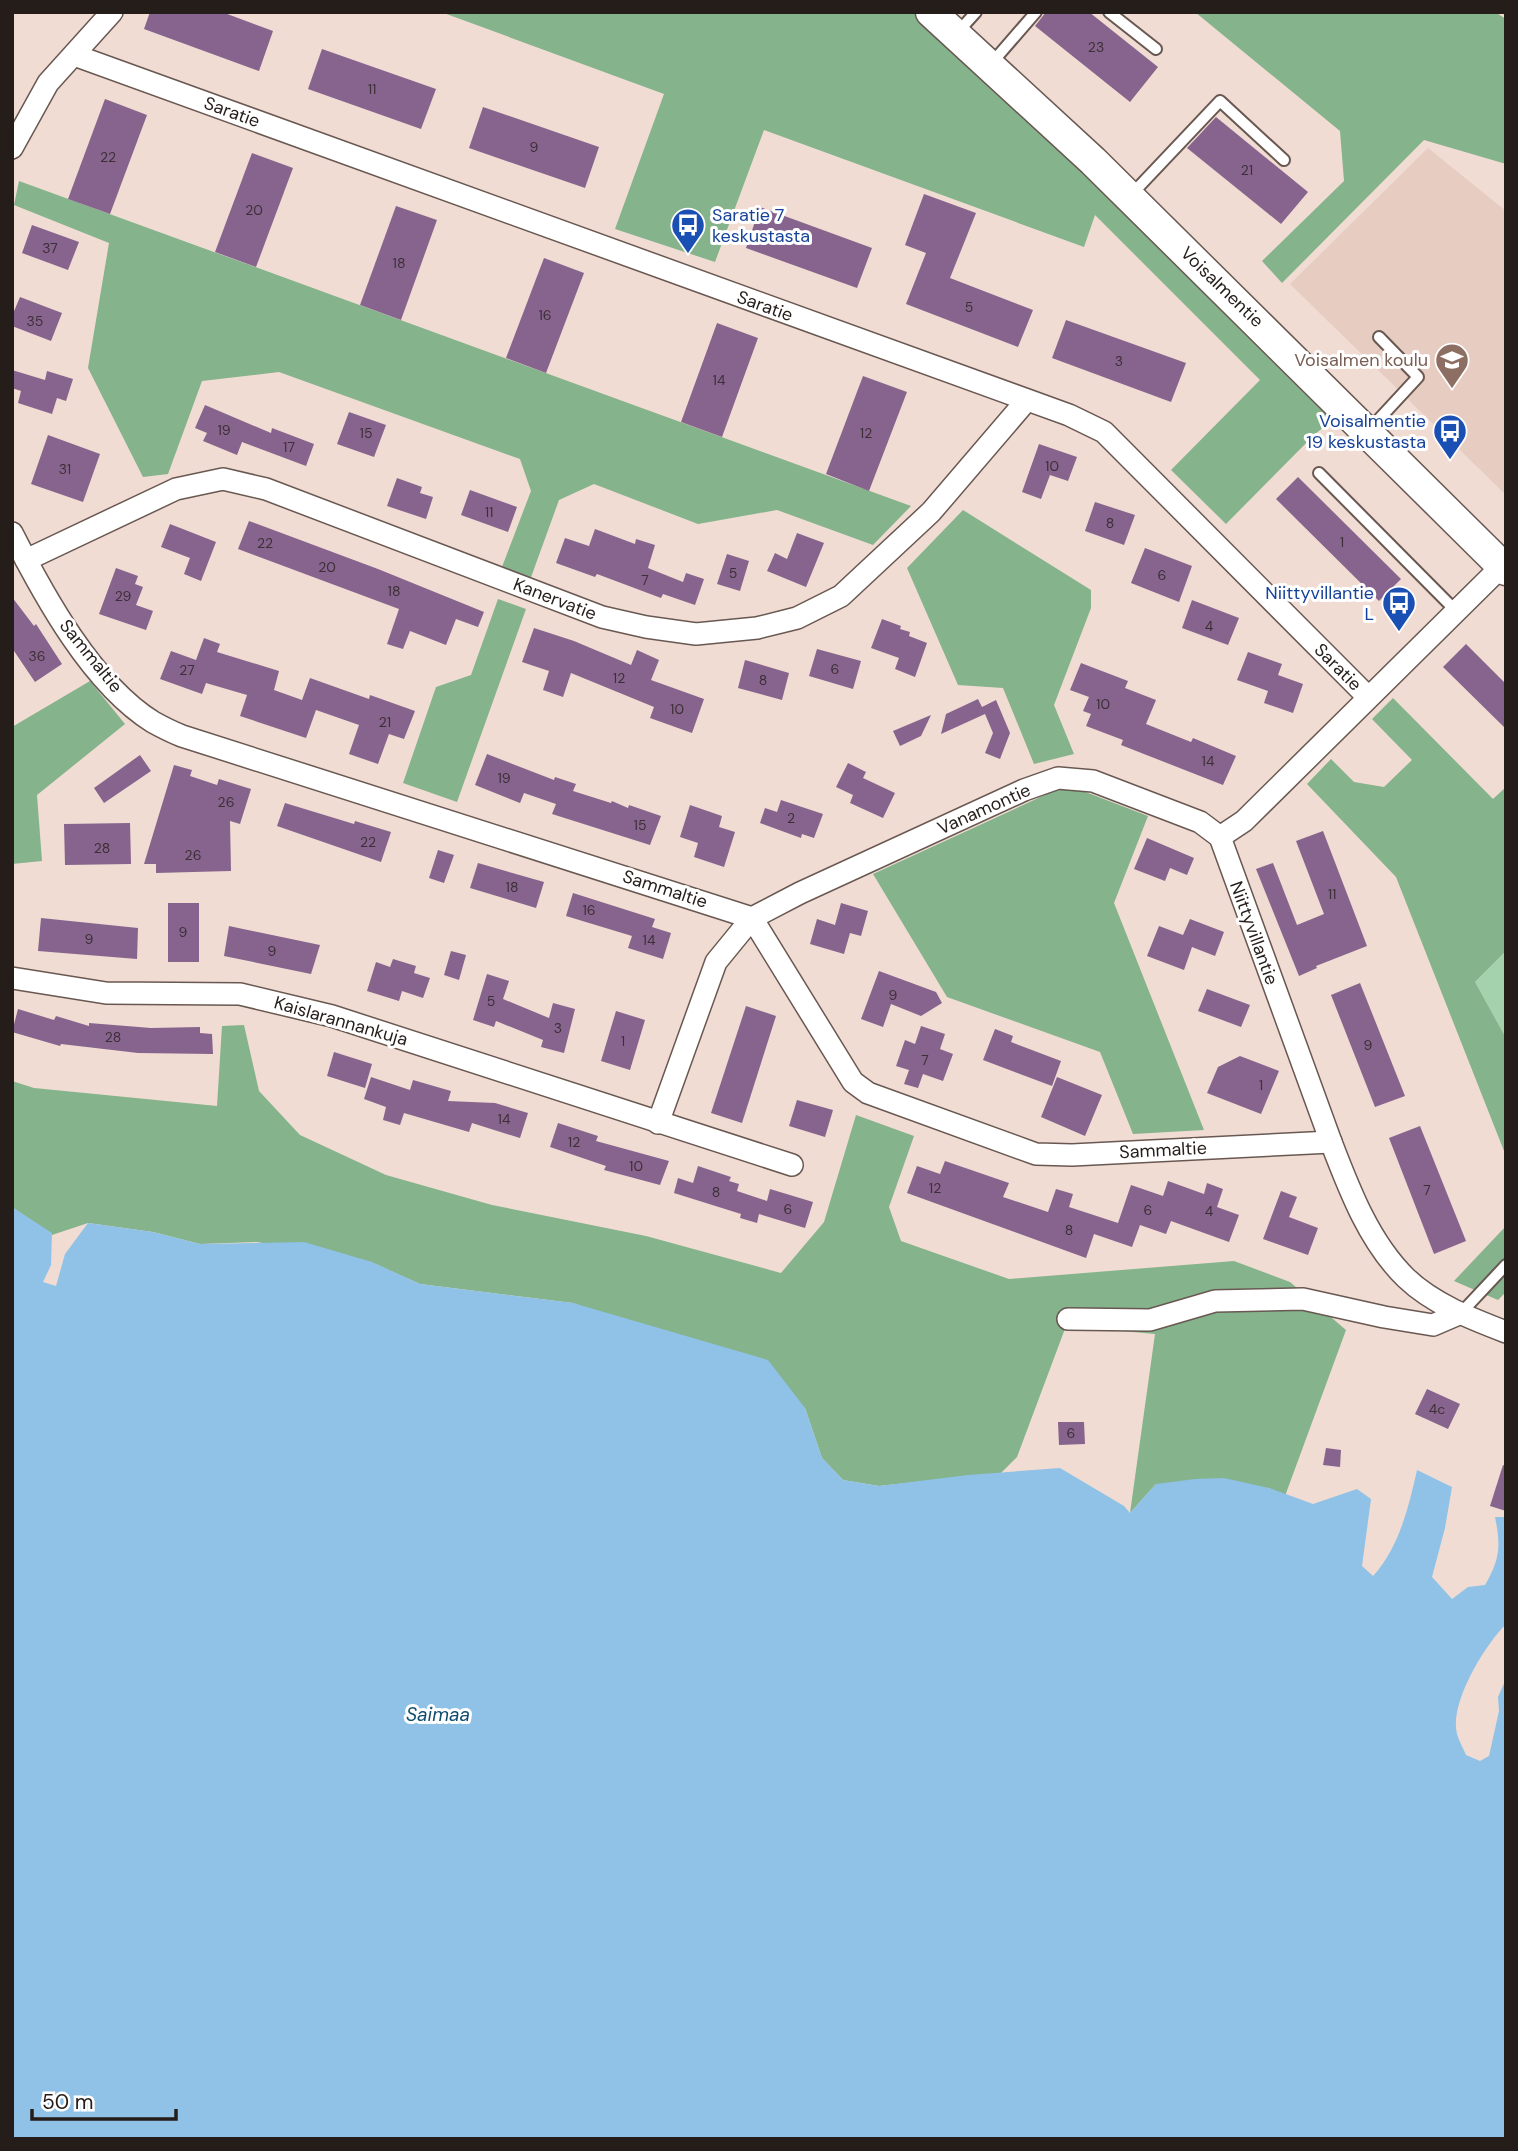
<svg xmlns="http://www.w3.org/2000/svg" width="1518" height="2151" font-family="'DM Sans',sans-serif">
  <rect width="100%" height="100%" fill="#f0dcd3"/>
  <!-- built -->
  <polygon fill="#e7ccc1" points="1428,148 1506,211 1506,495 1290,284"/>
  <!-- green -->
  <polygon fill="#a4d2ac" points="1506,951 1506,1038 1475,982"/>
  <!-- forest -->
  <g fill="#84b38c">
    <polygon points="441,12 913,12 1050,136 1333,420 1315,434 1226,524 1171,470 1260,380 1095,215 1084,247 764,130 715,262 615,229 664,94"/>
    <polygon points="1195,12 1495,12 1506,19 1506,164 1424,140 1282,283 1262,261 1344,181 1340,131"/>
    <polygon points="19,181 911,506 873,545 777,510 698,524 594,484 559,500 530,580 502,567 531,491 520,459 279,372 202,381 168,474 143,477 88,368 109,243 14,205"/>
    <polygon points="963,510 1091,590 1091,608 1054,705 1074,754 1034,764 1003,688 958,685 907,568"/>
    <polygon points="498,599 526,609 457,802 403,783 436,687 471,675"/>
    <polygon points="90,681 125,724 37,795 42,861 12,864 12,727"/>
    <polygon points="1393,698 1493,799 1506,787 1506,951 1475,982 1506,1038 1506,1156 1396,877 1307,784 1331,759 1354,782 1384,787 1412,760 1372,719"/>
    <polygon points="1058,789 1083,791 1148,816 1114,903 1204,1130 1133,1134 1100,1052 947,997 873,874"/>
    <polygon points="244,1025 259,1091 300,1135 386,1175 492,1205 646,1236 781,1273 824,1222 856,1115 914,1136 889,1207 901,1241 1009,1279 1234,1261 1290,1282 1346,1330 1285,1496 1269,1488 1156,1484 1130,1513 1155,1334 1066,1326 1017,1457 1001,1473 879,1486 843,1480 822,1458 805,1408 573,1303 420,1284 371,1262 257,1242 200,1244 153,1232 88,1223 52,1235 12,1207 12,1081 34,1088 217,1106 222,1026"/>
    <polygon points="1506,1226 1506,1292 1498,1300 1454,1281"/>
  </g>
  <!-- water -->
  <path fill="#8fc2e6" d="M 12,1207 L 52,1233 L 51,1265 L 43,1282 L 56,1286 L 65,1254 L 88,1223 L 153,1232 L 200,1244 L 304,1242 L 372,1262 L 420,1284 L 573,1303 L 768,1360 L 805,1408 L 822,1458 L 843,1480 L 879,1486 L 968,1475 L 1060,1468 L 1124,1506 L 1130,1513 L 1156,1484 L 1195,1479 L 1224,1478 L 1269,1488 L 1313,1504 L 1357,1489 L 1371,1499 L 1362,1566 L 1373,1576 C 1399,1548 1409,1506 1417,1470 L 1452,1487 L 1445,1528 L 1432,1577 L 1452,1599 L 1468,1587 L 1485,1585 C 1500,1559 1501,1546 1495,1517 L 1506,1517 L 1506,1624 C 1485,1645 1449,1703 1457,1734 C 1459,1741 1463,1748 1466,1755 L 1480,1761 L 1489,1756 L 1499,1711 L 1498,1697 L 1506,1679 L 1506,2139 L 12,2139 Z"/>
  <!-- building -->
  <g fill="#87648d">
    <polygon points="150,12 222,12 273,31 259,71 144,29"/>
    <polygon points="1046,12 1089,12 1158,67 1130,102 1035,26"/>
    <polygon points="322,49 436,89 421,129 308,89"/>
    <polygon points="105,99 147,115 110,214 68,199"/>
    <polygon points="483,107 599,147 585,188 469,148"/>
    <polygon points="1216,117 1308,192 1281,224 1187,148"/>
    <polygon points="252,153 293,168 256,267 215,252"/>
    <polygon points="924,194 976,213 950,278 1033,310 1018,347 906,304 926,253 905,245"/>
    <polygon points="396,206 437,220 401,320 360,305"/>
    <polygon points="760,207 872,248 857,288 746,248"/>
    <polygon points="32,225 79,242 68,270 22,253"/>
    <polygon points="544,258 584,273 546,373 506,358"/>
    <polygon points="20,297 62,313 51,341 12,326 12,316"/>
    <polygon points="1066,320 1186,363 1171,402 1052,358"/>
    <polygon points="717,323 758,338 722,437 681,422"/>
    <polygon points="12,370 45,380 47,371 73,379 66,401 57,398 52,414 18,403 21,391 12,388"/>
    <polygon points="863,376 907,392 869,491 826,474"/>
    <polygon points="205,405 271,433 272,428 314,444 306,466 242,442 237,455 203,441 207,433 195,428"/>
    <polygon points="349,412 386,425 374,457 337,444"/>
    <polygon points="48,435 100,454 83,502 31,484"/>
    <polygon points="1039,444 1077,457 1068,481 1050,475 1041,499 1022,492"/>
    <polygon points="1298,477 1401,579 1379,601 1276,499"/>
    <polygon points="397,478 422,487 420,493 433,497 426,519 387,506"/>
    <polygon points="470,490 517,507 508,532 461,515"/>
    <polygon points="1095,502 1135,515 1124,545 1085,531"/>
    <polygon points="249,521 378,569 484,612 478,627 456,619 446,645 410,631 403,649 387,644 399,609 238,549"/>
    <polygon points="170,524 216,542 201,581 184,574 190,558 161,547"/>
    <polygon points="595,529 635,544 636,539 655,545 648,568 683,582 686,573 704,579 695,605 663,594 661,598 597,574 595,577 556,563 565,538 589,546"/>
    <polygon points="797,533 824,543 806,587 767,571 775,553 787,559"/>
    <polygon points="1145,548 1192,566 1179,602 1131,583"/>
    <polygon points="727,554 749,561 740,591 717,584"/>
    <polygon points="116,568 138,576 135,584 143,587 136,605 153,611 146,630 99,614"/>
    <polygon points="12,597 34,626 36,624 62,664 35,682 12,648"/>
    <polygon points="1192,600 1239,618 1228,645 1182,628"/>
    <polygon points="882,619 901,626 900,629 910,632 909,636 927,643 915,677 895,669 899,658 871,648"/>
    <polygon points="534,628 574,641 631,665 637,650 659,660 651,680 704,699 692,733 650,718 654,707 571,673 563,697 543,690 549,671 522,662"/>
    <polygon points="204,638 220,644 217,652 279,671 274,690 302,700 310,678 369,699 370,695 415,711 404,739 389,734 378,764 349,754 359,725 316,710 306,738 240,716 247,695 206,683 202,694 160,679 171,651 196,660"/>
    <polygon points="1466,644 1506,684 1506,729 1443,667"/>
    <polygon points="817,649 861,661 853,689 809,676"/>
    <polygon points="1248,652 1282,664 1278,675 1303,684 1293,713 1264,703 1268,691 1237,680"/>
    <polygon points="745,660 789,673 782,700 738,688"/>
    <polygon points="1081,663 1128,681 1125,688 1156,700 1146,724 1191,742 1193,738 1236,756 1223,785 1121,745 1123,740 1086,726 1091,714 1083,711 1089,697 1070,690"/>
    <polygon points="978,699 982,707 996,700 1010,733 1000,759 985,753 993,733 985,714 941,734 946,714"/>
    <polygon points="931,715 921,736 900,746 893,731"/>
    <polygon points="487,754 554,780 555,777 576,784 573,791 611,803 612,801 628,808 629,805 661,816 650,845 552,814 556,804 524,793 520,803 475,785"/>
    <polygon points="140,755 151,771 104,803 94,788"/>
    <polygon points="848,763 866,772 863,778 895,793 883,818 850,803 853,795 836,787"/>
    <polygon points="174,765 192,770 190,776 217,785 219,779 251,789 240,824 230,821 231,871 156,873 156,864 144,864"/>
    <polygon points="781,800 823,814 814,838 802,834 801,838 760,823 765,808 777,812"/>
    <polygon points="285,803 354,824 355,821 391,832 381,862 277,826"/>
    <polygon points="690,805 722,816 719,827 735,832 724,867 694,857 698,843 680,837"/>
    <polygon points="130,823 131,864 65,865 64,824"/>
    <polygon points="1323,831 1367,946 1316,966 1317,968 1299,976 1256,869 1273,863 1297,925 1324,914 1296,841"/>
    <polygon points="1147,838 1194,858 1187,875 1170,868 1165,881 1134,869"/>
    <polygon points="438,850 454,855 444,883 429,878"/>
    <polygon points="478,863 544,882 536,908 470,888"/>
    <polygon points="573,893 655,919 652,927 671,933 663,959 628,948 632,936 566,916"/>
    <rect x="168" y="903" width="31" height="59"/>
    <polygon points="841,903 868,911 861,936 850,933 844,954 810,944 817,919 835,925"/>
    <polygon points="41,918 138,928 137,959 38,951"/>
    <polygon points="1190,919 1224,932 1215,956 1192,947 1184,970 1147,956 1159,926 1183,935"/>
    <polygon points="229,926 320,945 311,974 224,956"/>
    <polygon points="451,951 466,955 459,980 444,975"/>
    <polygon points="393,959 416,966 414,973 430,978 423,998 402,991 399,1001 367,991 376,962 390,967"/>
    <polygon points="879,971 936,992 942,1003 921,1016 891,1004 883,1027 861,1019"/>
    <polygon points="487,974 509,981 503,999 549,1018 553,1003 575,1009 564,1053 541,1047 543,1040 496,1021 494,1027 473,1020"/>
    <polygon points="1360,983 1405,1096 1375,1107 1331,995"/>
    <polygon points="1207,989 1250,1005 1241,1027 1198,1011"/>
    <polygon points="746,1006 776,1016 742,1123 711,1113"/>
    <polygon points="18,1009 54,1020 56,1016 89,1026 89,1023 151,1028 200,1027 200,1033 212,1034 213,1054 138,1053 61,1044 60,1046 12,1032"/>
    <polygon points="616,1011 645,1020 630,1070 601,1061"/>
    <polygon points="921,1026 945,1034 940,1049 953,1054 943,1081 923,1074 918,1088 904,1084 909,1070 896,1066 905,1040 915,1044"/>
    <polygon points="995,1029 1013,1036 1011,1042 1061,1061 1052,1086 983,1060"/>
    <polygon points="334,1052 372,1064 365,1088 327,1076"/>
    <polygon points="1240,1056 1279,1071 1261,1114 1207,1093 1218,1067"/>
    <polygon points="371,1077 410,1090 413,1080 451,1091 448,1101 495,1103 528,1113 520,1138 472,1123 469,1132 404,1113 400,1125 383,1120 386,1107 364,1099"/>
    <polygon points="1057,1077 1102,1095 1085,1136 1041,1117"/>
    <polygon points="797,1100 833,1110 825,1137 789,1126"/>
    <polygon points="558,1123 598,1136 596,1141 669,1161 660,1185 604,1170 606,1166 550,1147"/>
    <polygon points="1420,1126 1466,1241 1434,1254 1389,1138"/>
    <polygon points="945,1161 1009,1183 1003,1197 1048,1212 1056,1189 1073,1194 1069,1207 1118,1223 1131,1185 1163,1196 1168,1181 1204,1194 1207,1183 1223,1189 1217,1207 1239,1215 1229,1242 1171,1221 1166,1234 1140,1225 1132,1247 1094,1234 1086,1258 907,1193 917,1166 940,1174"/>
    <polygon points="698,1166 731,1177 729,1181 739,1184 737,1191 767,1201 770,1189 813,1202 805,1228 759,1214 757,1223 740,1218 741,1214 674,1193 678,1178 693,1183"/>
    <polygon points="1281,1191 1297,1197 1289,1217 1318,1228 1308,1255 1263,1239"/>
    <polygon points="1427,1389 1460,1404 1448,1429 1415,1414"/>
    <polygon points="1058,1422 1084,1422 1085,1444 1059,1445"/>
    <polygon points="1326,1448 1341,1450 1340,1467 1323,1465"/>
    <polygon points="1503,1465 1506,1466 1506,1511 1490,1506"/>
  </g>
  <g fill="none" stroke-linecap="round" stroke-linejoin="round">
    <!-- lane casing -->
    <g stroke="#695851" stroke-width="14">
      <g id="lane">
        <polyline points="1109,12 1156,49"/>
        <polyline points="958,32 976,12"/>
        <polyline points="990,65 1036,12"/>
        <polyline points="1131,195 1220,101 1284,160"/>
        <polyline points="1368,431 1418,377 1379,337"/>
        <polyline points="1319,473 1456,611"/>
        <polyline points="1461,1313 1506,1265"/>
      </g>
    </g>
    <!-- street casing -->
    <g stroke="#695851" stroke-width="24">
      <g id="street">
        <polyline points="74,55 1069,415 1104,432 1368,697"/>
        <polyline points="12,148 48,83 112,12"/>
        <path d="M 12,533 C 44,596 92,684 153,722 C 162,727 172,732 182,736 L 752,918 L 853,1082 L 868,1093 L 1036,1154 L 1072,1155 L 1331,1142"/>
        <polyline points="26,560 176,489 223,479 266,489 602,617 646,627 696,634 757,628 797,618 841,596 931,512 1026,401"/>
        <path d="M 1502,566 L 1244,821 L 1220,837 L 1331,1142 C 1349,1189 1369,1242 1406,1278 C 1433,1304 1472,1319 1506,1332"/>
        <polyline points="12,978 106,993 240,994 332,1016 792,1165"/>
        <polyline points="658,1123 716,962 752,918 800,893 1024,790 1058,778 1093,781 1200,822 1220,837"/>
        <polyline points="1068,1319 1150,1320 1215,1301 1303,1299 1384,1317 1433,1325 1461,1313"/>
      </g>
    </g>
    <!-- secondary casing -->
    <g stroke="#695851" stroke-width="33">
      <polyline id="secondary" points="931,12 1093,161 1506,570"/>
    </g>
    <!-- lane -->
    <use href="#lane" stroke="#fff" stroke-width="10"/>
    <!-- street -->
    <use href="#street" stroke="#fff" stroke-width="21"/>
    <!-- secondary -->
    <use href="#secondary" stroke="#fff" stroke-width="30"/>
  </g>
  <!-- icons -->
  <defs>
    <g id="bus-pin" transform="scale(1.75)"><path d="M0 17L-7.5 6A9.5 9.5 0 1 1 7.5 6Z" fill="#1a4fb4" stroke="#fff"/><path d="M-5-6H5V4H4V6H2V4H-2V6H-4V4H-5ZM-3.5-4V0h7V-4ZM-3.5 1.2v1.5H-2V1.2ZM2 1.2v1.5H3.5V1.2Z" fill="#fff"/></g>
    <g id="school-pin" transform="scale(1.75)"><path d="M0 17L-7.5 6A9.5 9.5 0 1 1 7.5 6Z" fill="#8d6e63" stroke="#fff"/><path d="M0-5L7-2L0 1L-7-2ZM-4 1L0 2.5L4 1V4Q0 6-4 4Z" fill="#fff"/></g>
  </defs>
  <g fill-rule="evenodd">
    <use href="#bus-pin" x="688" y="225"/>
    <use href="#school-pin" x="1452" y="360"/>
    <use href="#bus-pin" x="1450" y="431"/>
    <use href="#bus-pin" x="1399" y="603"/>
  </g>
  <g text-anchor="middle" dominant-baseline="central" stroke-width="6" stroke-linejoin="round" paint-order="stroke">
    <!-- number labels -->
    <g font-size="14" fill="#3d2f37">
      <text x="1096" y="47">23</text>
      <text x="372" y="89">11</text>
      <text x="534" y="147">9</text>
      <text x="108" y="157">22</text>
      <text x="1247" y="170">21</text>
      <text x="254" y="210">20</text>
      <text x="50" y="248">37</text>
      <text x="399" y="263">18</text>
      <text x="969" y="307">5</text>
      <text x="545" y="315">16</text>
      <text x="35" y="321">35</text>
      <text x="1119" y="361">3</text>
      <text x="719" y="380">14</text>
      <text x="224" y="430">19</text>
      <text x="366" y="433">15</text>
      <text x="866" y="433">12</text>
      <text x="289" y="447">17</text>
      <text x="1052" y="466">10</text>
      <text x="65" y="469">31</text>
      <text x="489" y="512">11</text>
      <text x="1110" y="523">8</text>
      <text x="1342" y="542">1</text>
      <text x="265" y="543">22</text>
      <text x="327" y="567">20</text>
      <text x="733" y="573">5</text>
      <text x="1162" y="575">6</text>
      <text x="645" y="580">7</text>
      <text x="394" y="591">18</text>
      <text x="123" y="596">29</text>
      <text x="1209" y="626">4</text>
      <text x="37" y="656">36</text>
      <text x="835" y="669">6</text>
      <text x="187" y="670">27</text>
      <text x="619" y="678">12</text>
      <text x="763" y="680">8</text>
      <text x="1103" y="704">10</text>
      <text x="677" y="709">10</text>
      <text x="385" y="722">21</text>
      <text x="1208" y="761">14</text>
      <text x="504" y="778">19</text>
      <text x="226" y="802">26</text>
      <text x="791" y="818">2</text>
      <text x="640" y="825">15</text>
      <text x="368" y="842">22</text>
      <text x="102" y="848">28</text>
      <text x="193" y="855">26</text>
      <text x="512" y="887">18</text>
      <text x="1332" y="894">11</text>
      <text x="589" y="910">16</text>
      <text x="183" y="932">9</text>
      <text x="89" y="939">9</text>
      <text x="649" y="940">14</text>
      <text x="272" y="951">9</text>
      <text x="893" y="995">9</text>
      <text x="491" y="1001">5</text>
      <text x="558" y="1028">3</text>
      <text x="113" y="1037">28</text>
      <text x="623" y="1041">1</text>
      <text x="1368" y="1045">9</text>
      <text x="925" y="1060">7</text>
      <text x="1261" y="1085">1</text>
      <text x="504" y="1119">14</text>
      <text x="574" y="1142">12</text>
      <text x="636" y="1166">10</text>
      <text x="935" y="1188">12</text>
      <text x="1427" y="1190">7</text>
      <text x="716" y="1192">8</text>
      <text x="788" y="1209">6</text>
      <text x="1148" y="1210">6</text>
      <text x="1209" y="1211">4</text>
      <text x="1069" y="1230">8</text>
      <text x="1437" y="1409">4c</text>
      <text x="1071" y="1433">6</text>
    </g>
    <!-- street labels -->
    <g font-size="18" fill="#241d1a" stroke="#fff">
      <text transform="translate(232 112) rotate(20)">Saratie</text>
      <text transform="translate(1222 287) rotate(44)">Voisalmentie</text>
      <text transform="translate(765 306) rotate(20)">Saratie</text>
      <text transform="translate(555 599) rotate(21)">Kanervatie</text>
      <text transform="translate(91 656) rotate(51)">Sammaltie</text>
      <text transform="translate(1338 667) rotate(45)">Saratie</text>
      <text transform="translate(984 809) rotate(-24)">Vanamontie</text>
      <text transform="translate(665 889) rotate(18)">Sammaltie</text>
      <text transform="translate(1254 933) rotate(70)">Niittyvillantie</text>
      <text transform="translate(341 1021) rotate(16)">Kaislarannankuja</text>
      <text transform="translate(1163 1150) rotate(-3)">Sammaltie</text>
    </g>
    <!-- transit labels -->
    <g font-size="18" fill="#164399" stroke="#fff" text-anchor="end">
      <text x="712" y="215" text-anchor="start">Saratie 7<tspan x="712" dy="21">keskustasta</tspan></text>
      <text x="1426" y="421">Voisalmentie<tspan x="1426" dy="21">19 keskustasta</tspan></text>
      <text x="1374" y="593">Niittyvillantie<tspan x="1374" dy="21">L</tspan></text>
    </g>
    <!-- education labels -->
    <g font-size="18" fill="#785e54" stroke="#fff" text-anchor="end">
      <text x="1428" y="360">Voisalmen koulu</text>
    </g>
    <!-- water labels -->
    <g font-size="19" font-style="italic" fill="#0f4c70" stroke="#fff">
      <text x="438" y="1714">Saimaa</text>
    </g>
  </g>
  <!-- border -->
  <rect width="1518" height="2151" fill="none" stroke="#241d1a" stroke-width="28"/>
  <!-- scale -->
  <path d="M32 2109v10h144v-10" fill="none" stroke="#241d1a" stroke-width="3.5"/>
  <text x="42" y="2109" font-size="21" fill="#241d1a" stroke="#ffffff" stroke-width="5" paint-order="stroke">50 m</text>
</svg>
